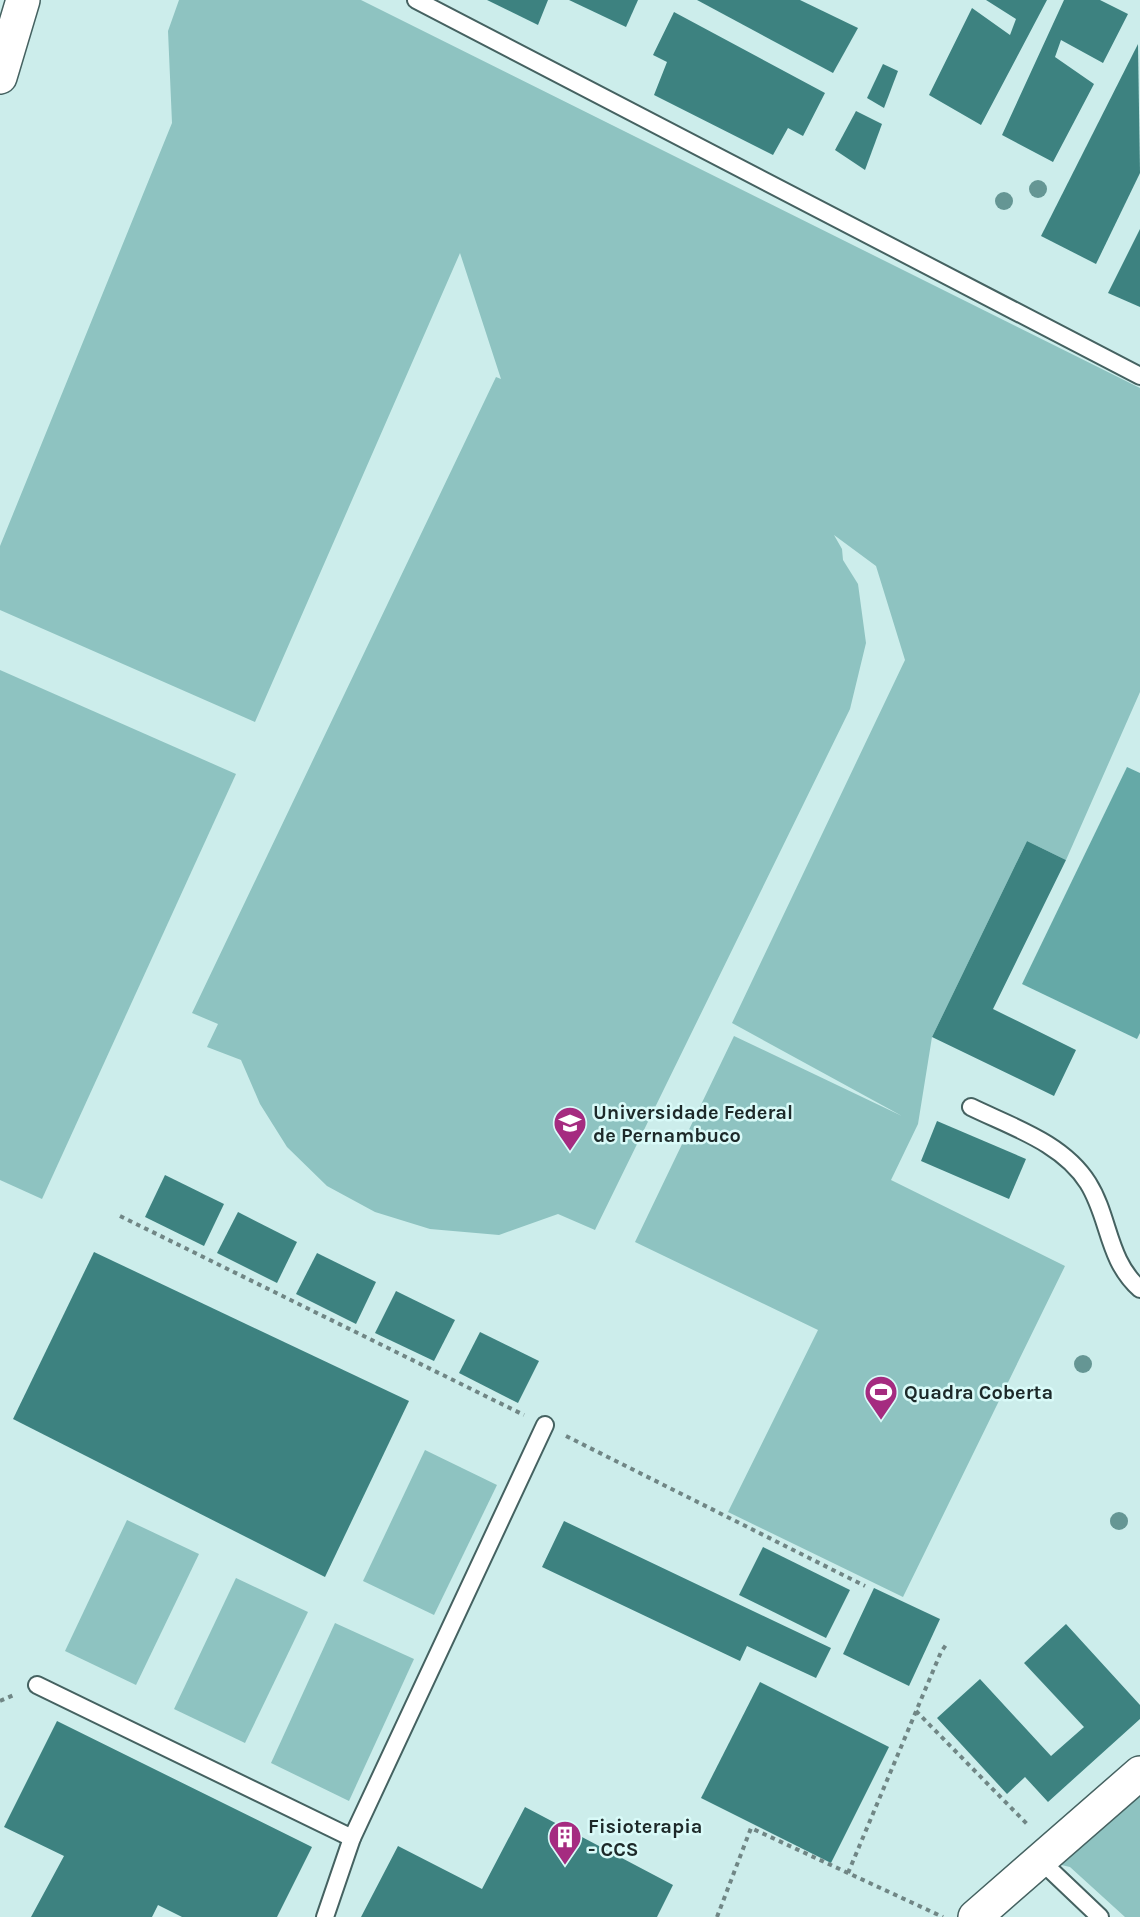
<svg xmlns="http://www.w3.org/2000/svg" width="1140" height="1917" font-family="Karla,sans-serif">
  <rect width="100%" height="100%" fill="#ccedeb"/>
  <!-- green -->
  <g fill="#8ec3c1">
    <polygon points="179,0 361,0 1140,388 1140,692 1066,860 1027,841 932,1037 918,1124 891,1180 1065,1266 903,1597 728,1512 818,1330 635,1242 734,1036 902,1116 732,1023 905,660 876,566 834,535 842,549 843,560 858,584 866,643 850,709 595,1230 558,1214 499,1235 430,1229 375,1212 327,1186 287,1147 260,1104 241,1060 207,1047 218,1024 192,1013 496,377 501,379 460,253 255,722 0,610 0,546 172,123 168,31"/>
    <polygon points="0,670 236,774 42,1199 0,1180"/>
    <polygon points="425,1450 497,1485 434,1615 363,1581"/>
    <polygon points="127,1520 199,1554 136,1685 65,1651"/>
    <polygon points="236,1578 308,1612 245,1743 174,1709"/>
    <polygon points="335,1623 414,1659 349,1801 271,1763"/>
    <polygon points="1140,1774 1140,1917 1125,1917 1070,1867 1040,1860"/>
  </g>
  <!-- water -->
  <polygon fill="#65a9a7" points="1127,767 1140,773 1140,1033 1137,1039 1022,984"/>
  <!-- building -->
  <g fill="#3d8280">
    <polygon points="487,0 548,0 538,25"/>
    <polygon points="569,0 638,0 626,27"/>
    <polygon points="697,0 800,0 858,28 833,73"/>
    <polygon points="986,0 1047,0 981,125 929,95 972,8 1010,35 1016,19"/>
    <polygon points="1064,0 1100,0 1128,14 1103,63 1061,40 1055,57 1094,84 1053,162 1002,135"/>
    <polygon points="674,12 825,93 803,136 788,128 773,155 654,95 667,62 653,55"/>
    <polygon points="1138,44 1140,173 1096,264 1041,236"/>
    <polygon points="883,64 898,71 884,108 867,98"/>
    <polygon points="856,111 882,124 865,170 835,150"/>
    <polygon points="1140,229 1140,307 1108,293"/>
    <polygon points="1027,841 1066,860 993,1009 1076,1050 1054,1096 932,1037"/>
    <polygon points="937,1121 1026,1159 1009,1199 921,1161"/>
    <polygon points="165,1175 224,1204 204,1246 145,1217"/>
    <polygon points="238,1212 297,1242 277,1283 217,1253"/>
    <polygon points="94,1252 409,1401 325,1577 13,1419"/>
    <polygon points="317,1253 376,1282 356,1324 296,1294"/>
    <polygon points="396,1291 455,1320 434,1361 375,1333"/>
    <polygon points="480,1332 539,1361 518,1403 459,1373"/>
    <polygon points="564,1521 831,1648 816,1678 747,1646 740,1661 542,1567"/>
    <polygon points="763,1547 850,1590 826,1638 739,1595"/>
    <polygon points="874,1588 940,1619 909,1686 843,1654"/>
    <polygon points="1066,1624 1140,1705 1140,1719 1048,1802 1025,1777 1007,1794 937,1718 980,1679 1051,1756 1084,1727 1024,1663"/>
    <polygon points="760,1682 889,1747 831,1863 701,1798"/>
    <polygon points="57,1721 312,1847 277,1917 182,1917 158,1905 152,1917 31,1917 64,1856 4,1827"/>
    <polygon points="525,1807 673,1885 657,1917 361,1917 398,1846 482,1889"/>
  </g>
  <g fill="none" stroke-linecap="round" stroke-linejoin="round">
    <!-- lane casing -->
    <g stroke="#456261" stroke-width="20">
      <g id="lane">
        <polyline points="416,0 1140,376"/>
        <path d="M 971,1107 C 1012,1127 1063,1143 1088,1183 C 1110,1218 1107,1260 1140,1289"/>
        <polyline points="37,1685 352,1838"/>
        <polyline points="1040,1860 1100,1917"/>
        <polyline points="325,1917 352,1838 545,1425"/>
      </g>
    </g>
    <!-- secondary casing -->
    <g stroke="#456261" stroke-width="36">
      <g id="secondary">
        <polyline points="0,77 23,0"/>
        <polyline points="975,1917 1140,1773"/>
      </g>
    </g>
    <!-- path -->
    <g stroke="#708685" stroke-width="4" stroke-dasharray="4.5 4.5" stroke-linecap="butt">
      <polyline points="120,1216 524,1415"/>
      <polyline points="566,1436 865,1586"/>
      <polyline points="0,1701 16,1694"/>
      <polyline points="916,1711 1029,1826"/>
      <polyline points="848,1873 941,1652 948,1642"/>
      <polyline points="717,1917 751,1828 943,1917"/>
    </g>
    <!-- lane -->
    <use href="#lane" stroke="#fff" stroke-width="16"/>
    <!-- secondary -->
    <use href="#secondary" stroke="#fff" stroke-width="33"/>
  </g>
  <!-- trees -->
  <g fill="#659694">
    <circle cx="1038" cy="189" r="9"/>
    <circle cx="1004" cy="201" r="9"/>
    <circle cx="1083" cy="1364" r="9"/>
    <circle cx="1119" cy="1521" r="9"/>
  </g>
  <!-- icons -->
  <defs>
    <g id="university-pin" transform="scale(1.725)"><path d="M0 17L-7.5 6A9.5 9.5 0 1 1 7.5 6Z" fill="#a52b80" stroke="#d9faf8"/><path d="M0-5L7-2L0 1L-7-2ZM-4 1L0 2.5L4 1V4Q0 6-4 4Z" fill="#fff"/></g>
    <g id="stadium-pin" transform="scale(1.725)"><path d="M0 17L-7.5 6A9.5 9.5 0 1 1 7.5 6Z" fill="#a52b80" stroke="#d9faf8"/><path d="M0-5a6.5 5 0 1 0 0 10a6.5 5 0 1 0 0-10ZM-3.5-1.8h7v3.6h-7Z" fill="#fff"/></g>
    <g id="building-pin" transform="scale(1.725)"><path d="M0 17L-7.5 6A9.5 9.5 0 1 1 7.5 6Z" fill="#a52b80" stroke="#d9faf8"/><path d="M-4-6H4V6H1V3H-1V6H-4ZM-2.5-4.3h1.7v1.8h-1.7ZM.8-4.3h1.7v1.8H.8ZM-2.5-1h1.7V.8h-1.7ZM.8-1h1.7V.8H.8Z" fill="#fff"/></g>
  </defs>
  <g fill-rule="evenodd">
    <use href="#university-pin" x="570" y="1123"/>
    <use href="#stadium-pin" x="881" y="1392"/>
    <use href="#building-pin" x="565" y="1837"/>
  </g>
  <g text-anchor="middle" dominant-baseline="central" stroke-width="5" stroke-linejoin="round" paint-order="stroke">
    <!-- poi labels -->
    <g font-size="20" font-weight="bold" fill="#1d2929" stroke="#d9faf8" text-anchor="start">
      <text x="593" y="1112">Universidade Federal<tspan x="593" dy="23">de Pernambuco</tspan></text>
      <text x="904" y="1392">Quadra Coberta</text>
      <text x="588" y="1826">Fisioterapia<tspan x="588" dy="23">- CCS</tspan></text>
    </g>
  </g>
</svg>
